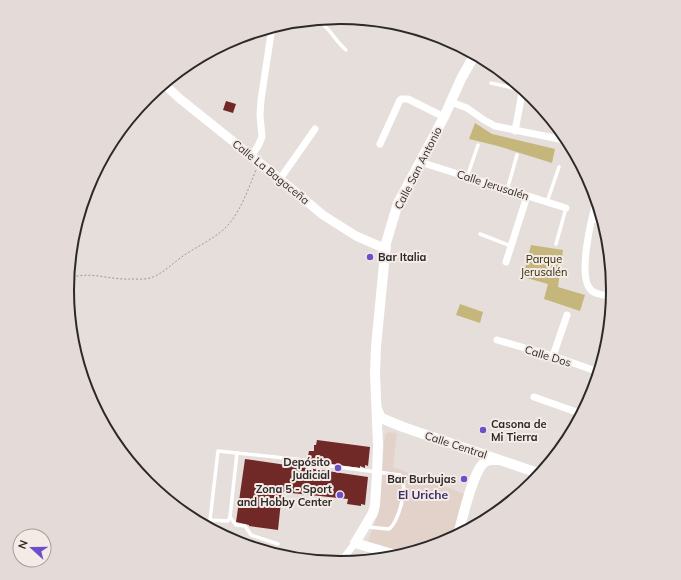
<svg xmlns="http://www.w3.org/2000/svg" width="681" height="580" font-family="Mulish,sans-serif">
  <rect width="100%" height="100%" fill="#e6deda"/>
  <!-- built -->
  <polygon fill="#e2d2ca" points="389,432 397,433 393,467 467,495 454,538 445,542 404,555 369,545 368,541 377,517 385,435"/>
  <!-- green -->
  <g fill="#c5b67c">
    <polygon points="475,123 492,134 555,149 552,163 498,146 469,139"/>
    <polygon points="531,245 563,250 558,287 585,295 580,311 544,299 548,284 523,277"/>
    <polygon points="460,304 483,312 480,323 456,315"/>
  </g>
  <!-- building -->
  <g fill="#702927">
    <polygon points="226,101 236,104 233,113 223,110"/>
    <polygon points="317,440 370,447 368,466 365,465 365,468 360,466 360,468 307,461 309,451 314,451 314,445 316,445"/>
    <polygon points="245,459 368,477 365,505 361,504 361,506 347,504 348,499 282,492 278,530 249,526 249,525 236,522"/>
  </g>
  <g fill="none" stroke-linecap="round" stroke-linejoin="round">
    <!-- path -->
    <path stroke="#9d9795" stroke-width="1" stroke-dasharray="2 2" stroke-linecap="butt" d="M 69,279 C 86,270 110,280 129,279 C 136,279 146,280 153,277 C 165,272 173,263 183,256 C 199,245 221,236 232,220 C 243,205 249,187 256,170"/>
    <!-- service -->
    <g stroke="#fff" stroke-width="3.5">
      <path d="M 316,19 C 330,27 334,40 346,50"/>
      <polyline points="441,37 473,54"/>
      <polyline points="491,83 522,90"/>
      <polyline points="467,177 478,145"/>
      <polyline points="507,190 517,155"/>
      <polyline points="547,202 559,167"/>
      <polyline points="592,220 604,223"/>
      <polyline points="480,234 511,246"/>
      <polyline points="556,244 566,208"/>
      <polyline points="237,453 230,517 236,525 245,526 251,535 278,544"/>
      <path d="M 230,517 L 228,521 L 210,520 L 218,451 L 304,460 L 308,463 L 400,475 C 409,484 399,522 389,529 L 368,527"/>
    </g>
    <!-- minor -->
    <g stroke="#fff" stroke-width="7">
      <polyline points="451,102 467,108 484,120 495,126 569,141"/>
      <polyline points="515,131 523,88"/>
      <polyline points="380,144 400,100 402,99 408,99 444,117"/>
      <polyline points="251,156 258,146 262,137 260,115 261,100 272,27"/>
      <polyline points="420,162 566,208"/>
      <polyline points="280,179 315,129"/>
      <path d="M 597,200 C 592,216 576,279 592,291 C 597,295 606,295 613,297"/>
      <polyline points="506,262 527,196"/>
      <polyline points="497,340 553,356 599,372"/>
      <polyline points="553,356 567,315"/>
      <polyline points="534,397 582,414"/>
      <polyline points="340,563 355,543"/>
    </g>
    <!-- tertiary -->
    <polyline stroke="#fff" stroke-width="9" points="164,84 179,98 280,179 323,215 356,236 386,249"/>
    <!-- secondary -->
    <g stroke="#fff" stroke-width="10">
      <polyline points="377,409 381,418 403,427 541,474"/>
      <path d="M 458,535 C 462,520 473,470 485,462 C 489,459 494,460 498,460"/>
      <polyline points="399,556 355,543 373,513 375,505 377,473 378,446 375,374 376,347 386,243 398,203 444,117 461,79 475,54"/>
    </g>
  </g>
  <!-- markers -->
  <g fill="#6d4fc9" stroke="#f4ebe7" stroke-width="1.5">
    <circle cx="370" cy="257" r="4"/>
    <circle cx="483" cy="430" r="4"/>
    <circle cx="338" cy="468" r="4"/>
    <circle cx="464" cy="479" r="4"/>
    <circle cx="340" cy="495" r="4"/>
  </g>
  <g text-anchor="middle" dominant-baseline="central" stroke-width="4" stroke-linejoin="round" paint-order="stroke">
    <!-- street labels -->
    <g font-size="11" fill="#2c2928" stroke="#f4ebe7">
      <text transform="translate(418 168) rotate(-63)">Calle San Antonio</text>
      <text transform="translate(271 172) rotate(39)">Calle La Bagaceña</text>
      <text transform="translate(493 185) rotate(18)">Calle Jerusalén</text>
      <text transform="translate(548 356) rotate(17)">Calle Dos</text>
      <text transform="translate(456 445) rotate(18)">Calle Central</text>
    </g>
    <!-- poi labels -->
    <g font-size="11" font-weight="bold" fill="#2c2928" stroke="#f4ebe7" text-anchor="end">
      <text x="378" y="257" text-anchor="start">Bar Italia</text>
      <text x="491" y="424" text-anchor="start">Casona de<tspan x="491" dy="13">Mi Tierra</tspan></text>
      <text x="330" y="462">Depósito<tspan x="330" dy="13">Judicial</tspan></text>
      <text x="456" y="479">Bar Burbujas</text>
      <text x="332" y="489">Zona 5 - Sport<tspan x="332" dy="13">and Hobby Center</tspan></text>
    </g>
    <!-- park labels -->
    <g font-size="11" fill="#322a05" stroke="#f4ebe7">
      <text x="544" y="259">Parque<tspan x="544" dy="13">Jerusalén</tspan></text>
    </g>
    <!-- neighbourhood labels -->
    <g font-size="12" font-weight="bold" fill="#3a2d68" stroke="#f4ebe7">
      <text x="423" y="494">El Uriche</text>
    </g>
  </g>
  <!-- crop -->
  <path d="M0 0H681V580H0ZM74 290a266 266 0 1 1 532 0a266 266 0 1 1-532 0Z" fill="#e4dbd8" fill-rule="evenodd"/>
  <path fill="none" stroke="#2c2928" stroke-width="2" d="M74 290a266 266 0 1 1 532 0a266 266 0 1 1-532 0Z"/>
  <!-- north arrow -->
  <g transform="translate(32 548) rotate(291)"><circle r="19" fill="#f4ebe7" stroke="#a49d9b"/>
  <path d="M0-3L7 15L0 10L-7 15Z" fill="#6d4fc9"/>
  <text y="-6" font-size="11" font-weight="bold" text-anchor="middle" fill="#2c2928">N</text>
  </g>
</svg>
